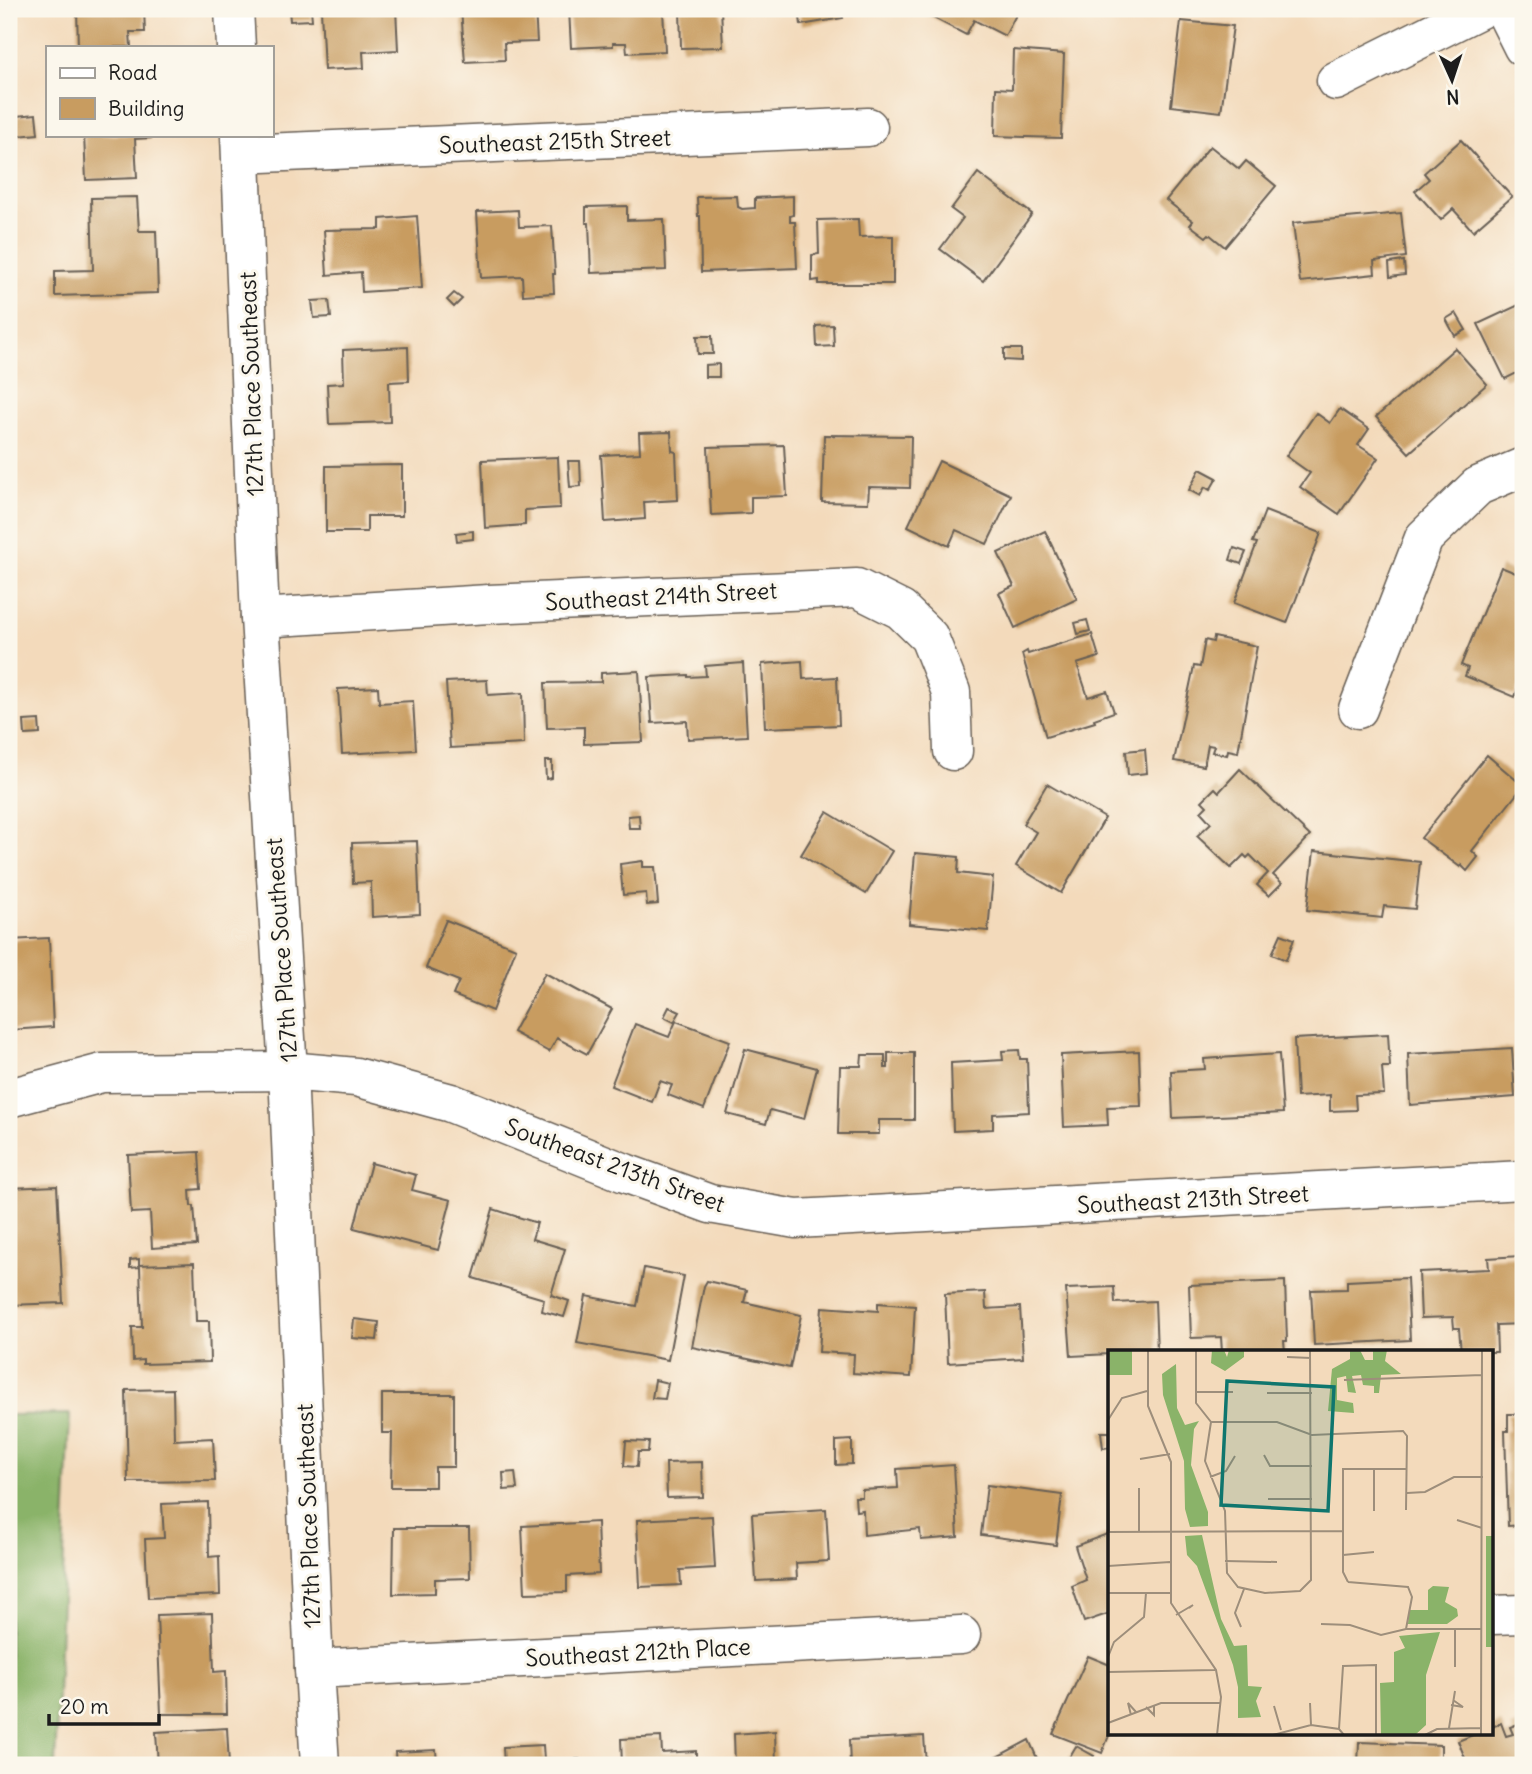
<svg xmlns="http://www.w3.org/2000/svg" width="1532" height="1774" font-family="Delius,sans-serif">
  <rect width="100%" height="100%" fill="#fbf7ec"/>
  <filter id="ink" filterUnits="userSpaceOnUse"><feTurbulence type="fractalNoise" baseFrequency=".0143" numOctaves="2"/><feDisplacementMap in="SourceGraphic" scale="14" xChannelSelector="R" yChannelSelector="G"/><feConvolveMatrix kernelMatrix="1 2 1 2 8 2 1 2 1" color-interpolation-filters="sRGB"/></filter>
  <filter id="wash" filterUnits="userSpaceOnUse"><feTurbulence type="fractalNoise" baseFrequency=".00686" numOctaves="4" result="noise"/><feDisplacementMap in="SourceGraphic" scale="28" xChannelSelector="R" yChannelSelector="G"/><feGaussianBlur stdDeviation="1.57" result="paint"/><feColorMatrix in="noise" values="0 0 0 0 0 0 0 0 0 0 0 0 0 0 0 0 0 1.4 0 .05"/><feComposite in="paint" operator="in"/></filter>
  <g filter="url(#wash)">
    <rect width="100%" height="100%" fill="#f3dabb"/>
    <!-- forest -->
    <polygon fill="#8ab369" stroke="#536842" stroke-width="2" points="70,1414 55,1765 9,1765 9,1415"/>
    <g id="blocks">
      <!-- building -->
      <g fill="#c89c60">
        <polygon points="77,9 144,9 145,32 130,32 131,47 78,47"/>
        <polygon points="289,9 311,9 312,20 290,21"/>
        <polygon points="321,9 396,9 398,50 363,52 364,68 324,70"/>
        <polygon points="461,9 535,9 537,42 504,43 505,60 465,62"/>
        <polygon points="569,9 663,9 665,51 627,53 626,43 613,43 613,46 571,48"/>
        <polygon points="680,9 721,9 723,47 681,48"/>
        <polygon points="799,9 841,9 843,18 801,25"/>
        <polygon points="929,9 1019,9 1005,36 974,20 966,35 926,14"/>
        <polygon points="1181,21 1233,26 1221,112 1171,106"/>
        <polygon points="1013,50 1064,54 1061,138 995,136 996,88 1012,89"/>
        <polygon points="36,114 38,134 18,136 17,116"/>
        <polygon points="84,135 150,135 151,138 135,139 137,178 86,180"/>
        <polygon points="1461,140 1512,197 1473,231 1453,209 1441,220 1415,191 1429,179 1424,173"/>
        <polygon points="1210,146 1239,169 1246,161 1276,186 1225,247 1209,234 1206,237 1190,225 1193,221 1166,200"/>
        <polygon points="978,173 1032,214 983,281 940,249 963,218 951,209"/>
        <polygon points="737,196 738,207 742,209 755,208 755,198 793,196 793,215 790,216 790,222 795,222 797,268 701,272 700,216 698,216 697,197"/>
        <polygon points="137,197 139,231 156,231 158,293 55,296 55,271 93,270 91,198"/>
        <polygon points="627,206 627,220 664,219 666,270 591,273 589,223 586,223 586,207"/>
        <polygon points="518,210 519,227 552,226 555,274 553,274 554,293 523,295 522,276 481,278 477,212"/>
        <polygon points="1401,213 1406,257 1374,261 1375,274 1300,282 1293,223"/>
        <polygon points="417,216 422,288 362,292 361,272 327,275 324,230 380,229 380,219"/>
        <polygon points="858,219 859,237 893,236 893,284 819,284 819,280 812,281 812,255 819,254 818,220"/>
        <polygon points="1404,261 1405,275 1390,277 1389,263"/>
        <polygon points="454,293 462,299 454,307 447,300"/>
        <polygon points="329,300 331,317 314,318 312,301"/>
        <polygon points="1523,303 1523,370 1505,379 1478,324"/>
        <polygon points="1456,313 1466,330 1455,336 1446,319"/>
        <polygon points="833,325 834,346 817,347 816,326"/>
        <polygon points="697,336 712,336 713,354 698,354"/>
        <polygon points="408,347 409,381 389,382 390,422 329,424 327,384 344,383 343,350"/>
        <polygon points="1455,348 1487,384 1409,453 1376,417"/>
        <polygon points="1004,349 1021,349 1021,361 1004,360"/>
        <polygon points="719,364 719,377 705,377 705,365"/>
        <polygon points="1340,409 1369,429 1358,445 1378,458 1339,514 1300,487 1310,473 1286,456 1316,413 1330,423"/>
        <polygon points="671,432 672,451 676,452 678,500 644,502 645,519 605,522 601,455 640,453 639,433"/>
        <polygon points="824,435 911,436 910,488 869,487 868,503 822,502"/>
        <polygon points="784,445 787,496 751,497 751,513 711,515 708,447"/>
        <polygon points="558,457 560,508 525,510 525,525 485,528 482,460"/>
        <polygon points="568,461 580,461 581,486 570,487"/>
        <polygon points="939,461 1011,495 987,544 956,530 949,546 908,526"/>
        <polygon points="402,465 402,516 367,516 367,532 326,532 326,466"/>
        <polygon points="1200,469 1217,478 1210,490 1205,487 1200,496 1189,490"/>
        <polygon points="1265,511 1321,533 1287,623 1234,603 1257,543 1253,542"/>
        <polygon points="473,531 473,539 457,541 456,533"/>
        <polygon points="1045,531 1077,599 1015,628 999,593 1014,586 998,553"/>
        <polygon points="1234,548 1246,552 1241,564 1230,560"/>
        <polygon points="1501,567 1523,576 1523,690 1518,688 1515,697 1465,676 1468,668 1461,665"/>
        <polygon points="1087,620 1090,631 1078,634 1075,623"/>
        <polygon points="1092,634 1099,657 1077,664 1088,697 1107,691 1114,712 1094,719 1095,722 1046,737 1022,654 1027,651 1028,654"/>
        <polygon points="1214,637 1257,646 1238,752 1228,750 1227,755 1212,752 1214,746 1208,745 1204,766 1174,761 1194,666 1200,667 1205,640 1213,642"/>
        <polygon points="802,661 803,679 837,677 839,725 765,728 762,664"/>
        <polygon points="743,663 747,736 688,739 687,721 652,723 649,677 688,675 688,677 706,676 705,666"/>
        <polygon points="639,671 643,742 584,744 584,727 547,728 545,683 601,682 601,673"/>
        <polygon points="487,680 488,695 523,693 524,744 450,748 446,682"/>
        <polygon points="378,687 379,703 413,701 416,750 342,754 338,689"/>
        <polygon points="39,720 40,734 25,735 24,721"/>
        <polygon points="1145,749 1147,773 1128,775 1126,751"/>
        <polygon points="1487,755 1523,786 1472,851 1478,857 1467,871 1461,865 1460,867 1421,838"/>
        <polygon points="545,761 552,761 552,778 546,779"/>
        <polygon points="1240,769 1310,836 1273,875 1282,883 1269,896 1257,885 1268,873 1250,855 1247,858 1244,855 1231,868 1197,836 1211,823 1201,812 1207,806 1202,801 1215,788 1219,792"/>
        <polygon points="1047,784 1105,818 1061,893 1016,866 1036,832 1023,824"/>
        <polygon points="827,812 892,851 866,894 801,855"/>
        <polygon points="639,815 640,828 629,828 628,816"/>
        <polygon points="417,841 420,914 372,917 371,882 353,883 352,843"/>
        <polygon points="1314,851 1420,862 1415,909 1384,906 1382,918 1307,910"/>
        <polygon points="915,853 959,857 958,873 993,877 988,931 909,924"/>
        <polygon points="643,861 643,867 655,867 658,904 647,905 646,893 623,895 620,864"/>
        <polygon points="446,920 516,948 492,1011 453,995 459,981 426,968"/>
        <polygon points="1281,934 1294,939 1286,960 1272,954"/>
        <polygon points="49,938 53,1027 10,1030 9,940"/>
        <polygon points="545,973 612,1009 587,1054 557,1038 549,1052 513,1032"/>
        <polygon points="669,1007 680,1012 674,1022 664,1017"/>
        <polygon points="676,1021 730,1041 704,1109 668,1095 672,1085 660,1081 652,1102 611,1086 635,1024 669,1037"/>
        <polygon points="1388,1034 1390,1067 1382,1067 1384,1094 1355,1095 1356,1110 1330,1111 1330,1095 1297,1097 1294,1039"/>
        <polygon points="1512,1048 1515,1097 1410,1105 1408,1054"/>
        <polygon points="745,1049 817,1068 804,1119 770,1110 766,1124 727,1114"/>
        <polygon points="1019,1050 1020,1059 1027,1059 1029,1112 993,1114 993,1129 953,1131 951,1063 1003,1060 1002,1051"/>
        <polygon points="1139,1051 1141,1106 1107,1107 1108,1125 1064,1127 1061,1055"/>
        <polygon points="888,1053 914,1053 914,1120 879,1120 879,1134 838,1134 840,1066 861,1066 862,1055 885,1055 885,1068 888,1068"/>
        <polygon points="1279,1054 1283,1113 1173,1118 1171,1071 1205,1069 1204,1059"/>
        <polygon points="199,1152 201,1189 190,1190 191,1206 194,1206 197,1245 152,1248 150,1212 131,1213 128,1155"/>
        <polygon points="371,1163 416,1175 412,1190 451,1200 438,1250 354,1228"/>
        <polygon points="57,1186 63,1303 9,1305 9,1188"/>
        <polygon points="493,1209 537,1223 532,1239 565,1249 551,1295 569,1301 564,1317 542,1311 544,1299 473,1278"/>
        <polygon points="1520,1256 1520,1265 1523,1265 1523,1324 1496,1325 1497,1352 1461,1352 1459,1328 1454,1328 1453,1317 1421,1318 1419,1272 1489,1269 1488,1258"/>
        <polygon points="139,1259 139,1265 194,1263 196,1321 209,1321 210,1362 143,1364 143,1360 133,1361 132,1327 142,1327 140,1267 130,1268 130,1260"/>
        <polygon points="644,1268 684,1276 668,1360 577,1343 586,1296 637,1306"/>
        <polygon points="1407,1278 1410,1340 1314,1345 1311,1290 1347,1289 1347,1281"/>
        <polygon points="707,1281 747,1290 744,1302 801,1315 790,1368 692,1347 704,1286"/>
        <polygon points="1285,1281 1287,1341 1284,1341 1285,1352 1222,1352 1221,1337 1191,1338 1189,1285"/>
        <polygon points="1114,1287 1115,1303 1155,1301 1157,1352 1110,1352 1110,1354 1071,1356 1066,1289"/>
        <polygon points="985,1292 986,1309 1020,1307 1023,1358 948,1363 945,1294"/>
        <polygon points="878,1303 915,1306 911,1377 853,1373 854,1354 819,1352 822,1307 878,1311"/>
        <polygon points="354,1319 379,1322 377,1340 352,1338"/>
        <polygon points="655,1380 668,1383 665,1399 652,1398"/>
        <polygon points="173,1389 174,1440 213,1438 215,1481 128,1482 126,1390"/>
        <polygon points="382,1394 454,1394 454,1467 435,1467 435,1487 391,1487 392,1433 382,1433"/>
        <polygon points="1508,1414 1523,1414 1523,1525 1508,1526 1505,1431 1508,1431"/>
        <polygon points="1101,1432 1110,1432 1110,1447 1103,1448"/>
        <polygon points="852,1440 852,1464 836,1465 836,1441"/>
        <polygon points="626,1441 649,1442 648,1452 638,1452 637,1467 624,1466"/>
        <polygon points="702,1462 703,1497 667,1498 666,1463"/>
        <polygon points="954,1465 958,1537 921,1540 920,1529 864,1535 863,1510 856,1511 855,1497 862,1497 862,1490 898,1488 897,1469"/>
        <polygon points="515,1472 517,1489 504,1490 503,1473"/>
        <polygon points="987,1485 1062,1495 1056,1545 981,1535"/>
        <polygon points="208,1502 209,1557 219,1556 220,1595 148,1598 145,1539 164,1538 162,1504"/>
        <polygon points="826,1509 829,1561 796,1563 797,1579 756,1581 752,1514"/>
        <polygon points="712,1516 715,1568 680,1570 681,1585 640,1587 637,1520"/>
        <polygon points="597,1522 599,1574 567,1576 567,1592 525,1593 522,1526"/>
        <polygon points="394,1528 469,1528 470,1578 435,1579 435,1593 393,1594"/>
        <polygon points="1110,1533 1110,1613 1084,1622 1072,1586 1086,1580 1075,1546"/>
        <polygon points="212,1613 214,1672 226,1671 227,1714 161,1714 157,1615"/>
        <polygon points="1088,1656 1110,1665 1110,1733 1102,1753 1053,1734"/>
        <polygon points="1523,1722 1523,1765 1468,1765 1458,1741 1475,1734 1492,1734 1492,1727 1501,1723 1506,1736 1513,1734 1510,1727"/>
        <polygon points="227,1728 229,1765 158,1765 156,1732"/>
        <polygon points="775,1731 776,1765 735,1765 734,1734"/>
        <polygon points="924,1736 926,1765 850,1765 849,1740"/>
        <polygon points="661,1737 662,1753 696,1751 696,1765 622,1765 621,1739"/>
        <polygon points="1029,1740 1040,1765 996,1765 993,1759"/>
        <polygon points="1359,1742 1441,1745 1441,1765 1358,1765"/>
        <polygon points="543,1745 544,1760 579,1759 579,1765 504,1765 503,1747"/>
        <polygon points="1076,1746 1094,1756 1089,1765 1071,1765 1066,1763"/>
        <polygon points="436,1750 437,1765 396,1765 395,1752"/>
      </g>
    </g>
  </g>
  <g filter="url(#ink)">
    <use href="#blocks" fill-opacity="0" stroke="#675e54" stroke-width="2"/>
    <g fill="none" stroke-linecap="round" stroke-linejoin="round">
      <!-- minor casing -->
      <g stroke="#675e54" stroke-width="41">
        <g id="minor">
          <polyline points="234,9 236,47"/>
          <polyline points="1504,9 1523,47"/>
          <polyline points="1336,81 1480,9"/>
          <polyline points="240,135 260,618 288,1071 314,1669 320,1765"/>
          <polyline points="242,154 868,127"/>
          <polyline points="260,618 489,604 857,588 901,610 929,637 951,692 953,751"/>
          <polyline points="1358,709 1424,538 1478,486 1523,467"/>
          <polyline points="9,1098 102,1073 288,1071 356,1077 451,1103 625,1173 710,1204 796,1219 1523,1180"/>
          <polyline points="1492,1615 1523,1614"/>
          <polyline points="314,1669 961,1635"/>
        </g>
      </g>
      <!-- minor -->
      <use href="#minor" stroke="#fff" stroke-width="38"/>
    </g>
  </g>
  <g text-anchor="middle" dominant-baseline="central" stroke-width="6" stroke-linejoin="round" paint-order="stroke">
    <!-- street labels -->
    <g font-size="23" fill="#1c1c1c" stroke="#fbf7ec">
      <text transform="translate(555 141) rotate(-2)">Southeast 215th Street</text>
      <text transform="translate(251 384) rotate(-92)">127th Place Southeast</text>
      <text transform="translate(661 596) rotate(-3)">Southeast 214th Street</text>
      <text transform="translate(281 950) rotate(-94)">127th Place Southeast</text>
      <text transform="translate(615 1165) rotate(20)">Southeast 213th Street</text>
      <text transform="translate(1193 1199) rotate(-3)">Southeast 213th Street</text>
      <text transform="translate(308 1516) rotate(-92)">127th Place Southeast</text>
      <text transform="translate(638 1652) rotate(-3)">Southeast 212th Place</text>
    </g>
  </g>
  <!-- overview -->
  <g transform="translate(1108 1350)">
    <rect width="385" height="385" fill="#f3dabb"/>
    <path d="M 0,0 L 24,0 L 24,25 L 0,25 ZM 104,0 L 116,0 L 119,7 L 121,0 L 136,0 L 136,7 L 117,21 L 103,13 ZM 242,0 L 252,0 L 257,10 L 265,10 L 265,0 L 279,0 L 277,11 L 293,24 L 273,25 L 271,43 L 266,43 L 266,36 L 255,35 L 253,25 L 244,26 L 248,43 L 240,42 L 238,26 L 229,28 L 229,50 L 245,53 L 246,63 L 220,61 L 224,19 L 242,9 ZM 68,14 L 69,58 L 77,75 L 91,71 L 86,79 L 83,115 L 100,162 L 100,176 L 82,177 L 77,159 L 76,111 L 55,45 L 54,24 ZM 94,185 L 113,269 L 126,296 L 139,295 L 140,336 L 154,337 L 148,351 L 153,367 L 130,368 L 130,337 L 125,315 L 89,216 L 79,205 L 77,186 ZM 378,186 L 385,186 L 385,297 L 378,297 ZM 325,236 L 341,237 L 337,252 L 349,259 L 350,266 L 339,274 L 300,274 L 301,260 L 320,260 L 320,240 ZM 332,282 L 318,325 L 318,375 L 307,385 L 273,385 L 272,333 L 286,332 L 286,302 L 297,298 L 291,286 Z" fill="#8ab369"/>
    <path fill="none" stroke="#9d8e7b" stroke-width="2" d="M 40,0 L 40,56 L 63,112 L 63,253 L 108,320 L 113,347 L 109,385M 88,0 L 88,53 L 103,72 L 97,111 L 117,161 L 119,223 L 130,237 L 157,243 L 192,241 L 203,230 L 202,0M 179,7 L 203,8M 236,30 L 374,25M 87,42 L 125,42M 159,43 L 204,43M 0,70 L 14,48 L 39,41M 103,72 L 169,72 L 204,85 L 295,81 L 299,86 L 298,160M 156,105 L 162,116 L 204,116M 32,109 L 62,104M 102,127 L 118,121 L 127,106M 0,141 L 1,182M 299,143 L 317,142 L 346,127 L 375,127M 160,149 L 204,149M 266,161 L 266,119M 349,170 L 374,178M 0,182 L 235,181M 31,182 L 31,138M 235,205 L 266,202M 117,211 L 169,212M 0,216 L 62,212M 240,232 L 235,222 L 235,119 L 298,119M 240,232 L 300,237 L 304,247 L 298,279M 0,243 L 62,243M 68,265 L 85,255 L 81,258M 213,274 L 242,275 L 273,285 L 298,279 L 373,279M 133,277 L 127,263 L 136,239M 0,307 L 6,292 L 36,267 L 38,243M 347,317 L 347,279M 0,322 L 107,320M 202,353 L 203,375M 343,355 L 355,357 L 345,350M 166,356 L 173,380M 38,357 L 46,365 L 46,355M 23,365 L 20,353 L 28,362M 0,373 L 53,353 L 113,353M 341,378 L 347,341M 231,379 L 235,316 L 268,315 L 268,385M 109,384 L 141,385M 165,385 L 203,375 L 231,379 L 236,385M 317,385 L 329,379 L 373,378M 373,385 L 374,0"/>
    <path fill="#0f766e" fill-opacity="0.15" stroke="#0f766e" stroke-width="3.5" d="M 119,31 L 226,37 L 220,161 L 113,155 Z"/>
    <rect width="385" height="385" fill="none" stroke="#1c1c1c" stroke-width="3.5"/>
  </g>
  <!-- margin -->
  <rect width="1532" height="1774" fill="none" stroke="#fbf7ec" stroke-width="35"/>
  <!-- legend -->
  <rect x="46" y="46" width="228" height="91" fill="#fbf7ec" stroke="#a29f99" stroke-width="2"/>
  <rect x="60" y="68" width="35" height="10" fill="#ffffff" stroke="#a29f99" stroke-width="2"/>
  <text x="108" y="80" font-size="21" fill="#1c1c1c">Road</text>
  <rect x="60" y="98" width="35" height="21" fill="#c89c60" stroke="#a29f99" stroke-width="2"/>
  <text x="108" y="116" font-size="21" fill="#1c1c1c">Building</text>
  <!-- north arrow -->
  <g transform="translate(1452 80) rotate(177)" stroke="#fbf7ec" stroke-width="5" paint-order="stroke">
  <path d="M0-5L12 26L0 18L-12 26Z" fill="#1c1c1c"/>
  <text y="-10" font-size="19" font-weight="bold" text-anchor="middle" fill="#1c1c1c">N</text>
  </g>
  <!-- scale -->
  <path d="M49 1714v10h110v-10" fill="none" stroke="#1c1c1c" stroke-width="3.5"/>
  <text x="60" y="1714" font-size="21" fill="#1c1c1c" stroke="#fbf7ec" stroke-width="5" paint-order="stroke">20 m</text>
</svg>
